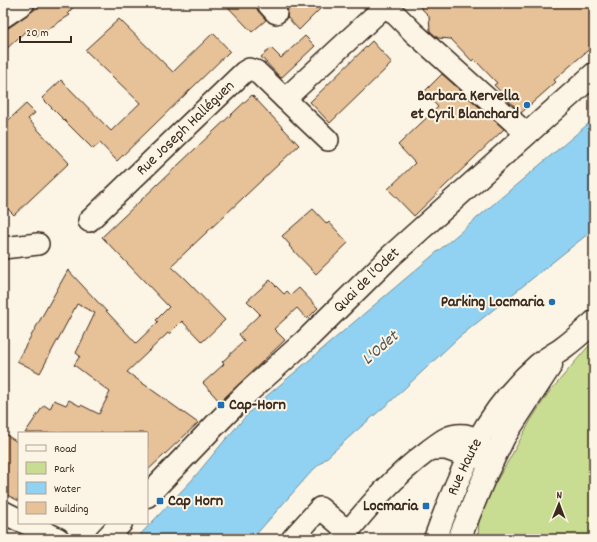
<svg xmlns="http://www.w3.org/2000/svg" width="597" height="542" font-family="Dekko,sans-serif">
  <rect width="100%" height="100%" fill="#fcf5e5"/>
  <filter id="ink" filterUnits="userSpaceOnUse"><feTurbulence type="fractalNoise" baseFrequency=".025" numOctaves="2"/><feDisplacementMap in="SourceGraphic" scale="8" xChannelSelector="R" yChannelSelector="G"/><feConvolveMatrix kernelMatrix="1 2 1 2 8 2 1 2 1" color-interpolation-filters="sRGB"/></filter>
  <g filter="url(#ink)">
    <!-- green -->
    <polygon fill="#c9dd92" stroke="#828458" points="594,342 594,539 478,539 479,519 486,499 510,458 531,420 547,395 586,349"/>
    <!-- water -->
    <polygon fill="#91d2f2" stroke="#6f8f9d" points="594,119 594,229 458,338 390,402 356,431 312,471 252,539 136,539 192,480 225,440 255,406"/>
    <!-- building -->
    <g fill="#e7c197" stroke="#3b2a1e">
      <polygon points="44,3 77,3 68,13 70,15 37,36 29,28 3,52 3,30 10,27"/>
      <polygon points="224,3 255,3 258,11 266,20 252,32"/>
      <polygon points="283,3 326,3 299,30 287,17 288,10"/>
      <polygon points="416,3 594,3 594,45 554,80 556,82 521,113 494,85 497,83 474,59 472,61 451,39 438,38 430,31 429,16"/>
      <polygon points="119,19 173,72 213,33 230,51 117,161 100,143 93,149 42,98 61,80 111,131 140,103 85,50"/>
      <polygon points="305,36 315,46 281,78 261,57 271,48 281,58"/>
      <polygon points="372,41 392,63 330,123 310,102"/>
      <polygon points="442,74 504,129 414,216 388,189 415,163 398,145 438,107 424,92"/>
      <polygon points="252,95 299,145 171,266 185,279 225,320 202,342 182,321 169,334 168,333 127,372 198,423 147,471 147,433 25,433 44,405 50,409 54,400 66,405 69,400 80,406 81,405 99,414 110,392 74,365 80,356 76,353 95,313 77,304 40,373 17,361 68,270 136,343 158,322 156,320 169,307 102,237"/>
      <polygon points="26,104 35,113 28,119 69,163 14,215 3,204 3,125"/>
      <polygon points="313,209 327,224 329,222 348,243 316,274 289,246 290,245 282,236"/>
      <polygon points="270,280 284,294 287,291 291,295 299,288 318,308 307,319 297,308 274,329 285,340 220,402 203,383 224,364 222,362 244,341 239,334 260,314 247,301"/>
      <polygon points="3,433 19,443 19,501 3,493"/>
    </g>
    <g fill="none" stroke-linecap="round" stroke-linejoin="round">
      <!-- minor casing -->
      <g stroke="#3b2a1e" stroke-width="24">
        <g id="minor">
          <polyline points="267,3 276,13"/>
          <polyline points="384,3 414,33 527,134"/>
          <polyline points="3,17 24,3"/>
          <polyline points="285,99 328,140"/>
          <path id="s1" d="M 89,221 L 244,72 L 249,69 L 256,71 L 285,99 L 386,5"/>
          <polyline points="3,248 38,244"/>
          <polyline points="431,449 446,449 468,457 485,450"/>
          <polyline points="292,539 320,508 339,524 349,530"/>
          <path d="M 342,539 C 368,507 394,476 428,451 C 440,442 449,433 465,435 C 469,436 474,437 476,440 C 479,444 479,453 480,458"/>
        </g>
      </g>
      <!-- major casing -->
      <g stroke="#3b2a1e" stroke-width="25">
        <g id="major">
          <path id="s2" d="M 147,496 L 221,419 L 246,394 L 305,341 L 391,256 L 594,74"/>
          <polyline points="3,512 19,520"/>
          <polyline points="26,523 58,539"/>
          <polyline points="106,539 121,523"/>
          <path id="s3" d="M 435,539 C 459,473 484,412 538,365 C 546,358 555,354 563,348 C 574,340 584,331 594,322"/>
          <polyline points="459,539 484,478 504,437 551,365"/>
        </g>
      </g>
      <!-- minor -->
      <use href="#minor" stroke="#fcf5e5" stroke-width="21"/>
      <!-- major -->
      <use href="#major" stroke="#fcf5e5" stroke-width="22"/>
    </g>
  </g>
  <!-- markers -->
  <g fill="#1f6fb2" stroke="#fcf5e5" stroke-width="1.5">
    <circle cx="527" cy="105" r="4"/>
    <circle cx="552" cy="302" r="4"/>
    <rect x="217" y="401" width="8" height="8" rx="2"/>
    <rect x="156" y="497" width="8" height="8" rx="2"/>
    <rect x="422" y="502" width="8" height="8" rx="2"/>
  </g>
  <g text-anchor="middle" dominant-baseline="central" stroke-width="4" stroke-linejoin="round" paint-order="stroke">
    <!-- poi labels -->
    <g font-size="16" font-weight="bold" fill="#3b2a1e" stroke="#fcf5e5" text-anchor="end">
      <text x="519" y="96">Barbara Kervella<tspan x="519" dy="18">et Cyril Blanchard</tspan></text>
      <text x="544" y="302">Parking Locmaria</text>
      <text x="229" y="405" text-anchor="start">Cap-Horn</text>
      <text x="168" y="501" text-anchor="start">Cap Horn</text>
      <text x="418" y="506">Locmaria</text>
    </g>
    <!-- street labels -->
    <g font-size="16" fill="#3b2a1e" stroke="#fcf5e5">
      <text stroke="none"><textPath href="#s1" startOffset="134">Rue Joseph Halléguen</textPath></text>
      <text stroke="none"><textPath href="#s2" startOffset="308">Quai de l'Odet</textPath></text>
      <text stroke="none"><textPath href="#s3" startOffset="78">Rue Haute</textPath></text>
    </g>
    <!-- water labels -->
    <g font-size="17" font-style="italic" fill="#505453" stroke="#fcf5e5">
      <text transform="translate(381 349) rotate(-41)">L'Odet</text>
    </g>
  </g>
  <!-- margin -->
  <rect width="597" height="542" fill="none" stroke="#fcf5e5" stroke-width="16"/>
  <rect x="8" y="8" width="581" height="526" fill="none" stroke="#3b2a1e" stroke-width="1.5" filter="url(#ink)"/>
  <!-- legend -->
  <rect x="18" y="432" width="130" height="92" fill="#fcf5e5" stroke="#afa495"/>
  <rect x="26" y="445" width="20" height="6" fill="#fcf5e5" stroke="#afa495"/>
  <text x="54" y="452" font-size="12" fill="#3b2a1e">Road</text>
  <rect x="26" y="462" width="20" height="12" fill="#c9dd92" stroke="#afa495"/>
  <text x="54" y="472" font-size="12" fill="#3b2a1e">Park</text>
  <rect x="26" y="482" width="20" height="12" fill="#91d2f2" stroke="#afa495"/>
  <text x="54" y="492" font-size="12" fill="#3b2a1e">Water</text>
  <rect x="26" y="502" width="20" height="12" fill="#e7c197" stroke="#afa495"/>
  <text x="54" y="512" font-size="12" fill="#3b2a1e">Building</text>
  <!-- north arrow -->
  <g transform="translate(559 504) rotate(1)" stroke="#fcf5e5" stroke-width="3" paint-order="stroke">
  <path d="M0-3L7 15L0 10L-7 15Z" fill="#3b2a1e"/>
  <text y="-6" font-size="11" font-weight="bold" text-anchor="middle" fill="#3b2a1e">N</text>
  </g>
  <!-- scale -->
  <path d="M20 36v6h51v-6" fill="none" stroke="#3b2a1e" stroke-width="2"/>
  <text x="26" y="36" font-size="12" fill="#3b2a1e" stroke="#fcf5e5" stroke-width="3" paint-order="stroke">20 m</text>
</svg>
